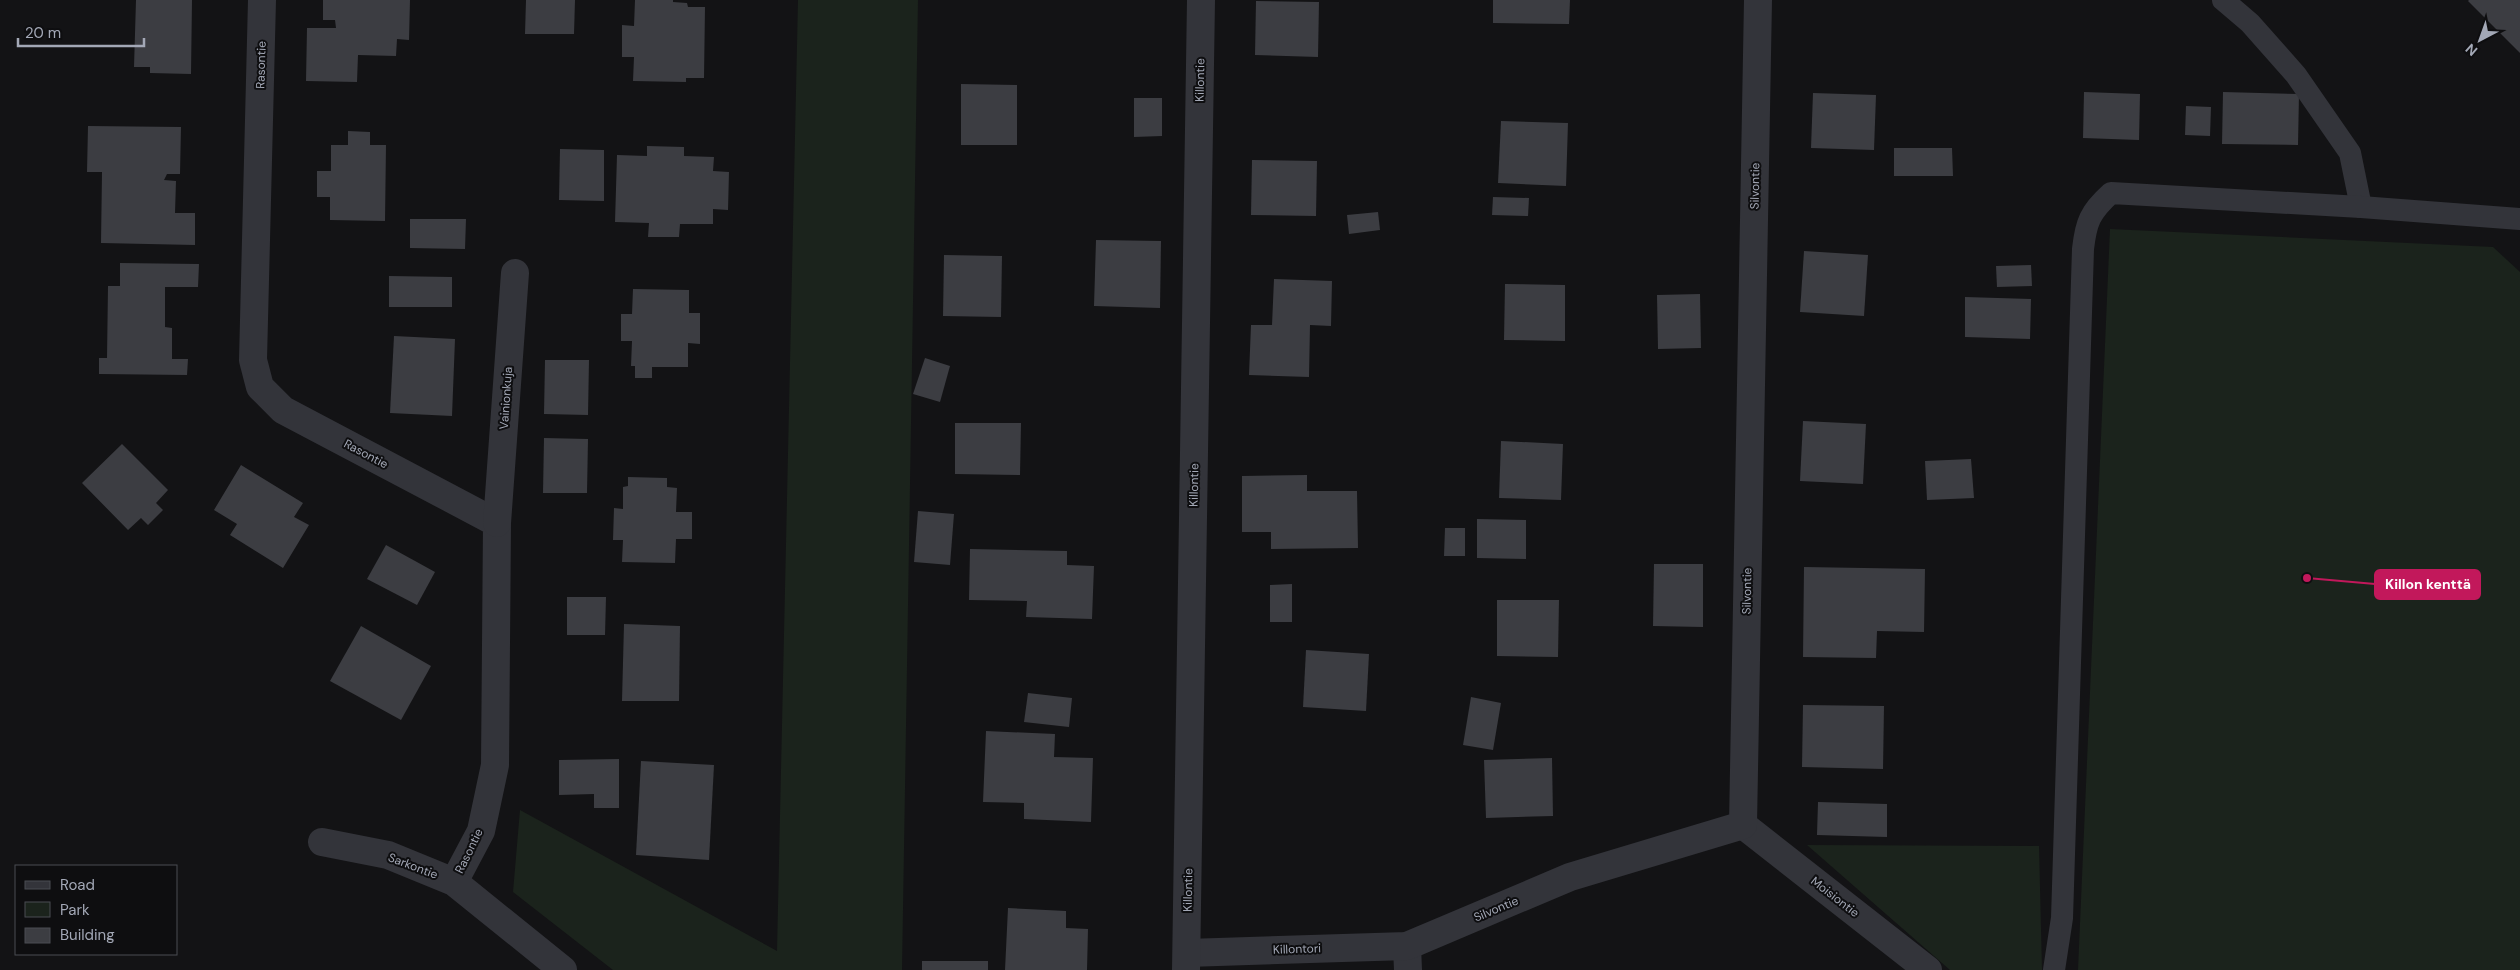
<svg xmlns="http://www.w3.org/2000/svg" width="2520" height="970" font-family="'DM Sans',sans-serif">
  <rect width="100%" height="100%" fill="#131315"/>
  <!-- green -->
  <g fill="#1b231c">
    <polygon points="798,0 918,0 902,970 613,970 513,892 520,810 777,951"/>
    <polygon points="2110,229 2493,247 2520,272 2520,970 2078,970"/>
    <polygon points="1807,845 2039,846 2042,970 1950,970"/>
  </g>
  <!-- building -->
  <g fill="#3c3d42">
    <polygon points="136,0 192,0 191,74 150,73 150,67 134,67"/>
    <polygon points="323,0 410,0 409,40 397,39 396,56 358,55 357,82 306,81 307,28 336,28 335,20 323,20"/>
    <polygon points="526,0 575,0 574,34 525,34"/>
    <polygon points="635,0 673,0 673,2 687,3 688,7 705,7 704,78 686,78 686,82 633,81 634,57 622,57 622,25 634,26"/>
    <polygon points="1493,0 1570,0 1569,24 1493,23"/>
    <polygon points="2469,0 2520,0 2520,53 2468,1"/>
    <polygon points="1256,1 1319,2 1318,57 1255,55"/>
    <polygon points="961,84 1017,85 1017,145 961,145"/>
    <polygon points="2084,92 2140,94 2139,140 2083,138"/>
    <polygon points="2223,92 2299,94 2298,145 2222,144"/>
    <polygon points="1813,93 1876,95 1874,150 1811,148"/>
    <polygon points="1134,98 1162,98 1162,136 1134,137"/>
    <polygon points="2186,106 2211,107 2210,136 2185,135"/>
    <polygon points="1501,121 1568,123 1566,186 1498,183"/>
    <polygon points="88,126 181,127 180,174 167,174 164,180 176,181 175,213 195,213 195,245 101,243 102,172 87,172"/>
    <polygon points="348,131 370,132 370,145 386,145 385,221 330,220 330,197 317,197 317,171 331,171 331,145 348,145"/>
    <polygon points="647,146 684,147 684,156 714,157 713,171 729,172 728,210 713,209 713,224 680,224 679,237 648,237 649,223 615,222 617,155 647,156"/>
    <polygon points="1894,148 1952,148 1953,176 1894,176"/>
    <polygon points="560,149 604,150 604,201 559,200"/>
    <polygon points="1252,160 1317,161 1316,216 1251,215"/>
    <polygon points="1493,197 1529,198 1528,216 1492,215"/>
    <polygon points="1378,212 1380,230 1349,234 1347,215"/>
    <polygon points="410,219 466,219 465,249 410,248"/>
    <polygon points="1096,240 1161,241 1160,308 1094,306"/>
    <polygon points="1804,251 1868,255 1864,316 1800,312"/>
    <polygon points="944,255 1002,256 1001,317 943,316"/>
    <polygon points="120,263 199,264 198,287 165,287 165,327 172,328 172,359 188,359 187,375 99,374 99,358 107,358 108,286 120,286"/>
    <polygon points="2031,265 2032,286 1997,287 1996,266"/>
    <polygon points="389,276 452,277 452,307 389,307"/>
    <polygon points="1274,279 1332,281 1331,326 1310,325 1309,377 1249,375 1251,325 1272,325"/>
    <polygon points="1505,284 1565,285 1565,341 1504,340"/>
    <polygon points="633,289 689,290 689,313 700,313 700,344 688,343 688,367 652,367 652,378 635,378 635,366 631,366 632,341 621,341 621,314 632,314"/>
    <polygon points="1700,294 1701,348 1658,349 1657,295"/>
    <polygon points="1965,297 2031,299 2030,339 1965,337"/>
    <polygon points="394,336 455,339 452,416 390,413"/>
    <polygon points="925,358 950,366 940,402 913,394"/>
    <polygon points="545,360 589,360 588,415 544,414"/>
    <polygon points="1803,421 1866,424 1863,484 1800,481"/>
    <polygon points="955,423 1021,423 1020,475 955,474"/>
    <polygon points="544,438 588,439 587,493 543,493"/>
    <polygon points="1501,441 1563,444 1561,500 1499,498"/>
    <polygon points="122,444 168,490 156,503 163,510 148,525 141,518 128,530 82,483"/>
    <polygon points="1971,459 1974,498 1927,500 1925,461"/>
    <polygon points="241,465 303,503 294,517 309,525 283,568 230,535 237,524 214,510"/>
    <polygon points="1307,475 1307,491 1357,491 1358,548 1271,549 1271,532 1242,532 1242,476"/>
    <polygon points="628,477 667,478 667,487 677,488 676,512 692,512 692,539 676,539 675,563 622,562 623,540 613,540 614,508 623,509 623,487 628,486"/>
    <polygon points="918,511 954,514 950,565 914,562"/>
    <polygon points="1477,519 1526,520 1526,559 1477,558"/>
    <polygon points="1445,528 1465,528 1465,556 1444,556"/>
    <polygon points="386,545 435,572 417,605 367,579"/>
    <polygon points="970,549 1067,551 1067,565 1094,566 1092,619 1026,617 1027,601 969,600"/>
    <polygon points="1654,564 1703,564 1703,627 1653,626"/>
    <polygon points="1804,567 1925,569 1924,632 1877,631 1876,658 1803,657"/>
    <polygon points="1292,584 1292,622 1270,622 1270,585"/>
    <polygon points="567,597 606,597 605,635 567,635"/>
    <polygon points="1497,600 1559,600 1558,657 1497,656"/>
    <polygon points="624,624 680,626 679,701 622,701"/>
    <polygon points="361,626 431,666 401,720 330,681"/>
    <polygon points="1306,650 1369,654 1366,711 1303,707"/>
    <polygon points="1028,693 1072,698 1069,727 1024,722"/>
    <polygon points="1471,697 1501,703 1493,750 1463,745"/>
    <polygon points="1803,705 1884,706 1883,769 1802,767"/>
    <polygon points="986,731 1055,734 1054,757 1093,758 1091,822 1024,819 1024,803 983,802"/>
    <polygon points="1552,758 1553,816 1486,818 1484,760"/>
    <polygon points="619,759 619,808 594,808 594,794 559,795 559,760"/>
    <polygon points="641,761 714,765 709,860 636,855"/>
    <polygon points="1818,802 1887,804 1887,837 1817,835"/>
    <polygon points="1008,908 1066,911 1066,928 1088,929 1087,970 1005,970"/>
    <rect x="922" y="961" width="66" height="9"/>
  </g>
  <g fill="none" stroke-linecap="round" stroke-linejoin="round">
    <!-- lane -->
    <g stroke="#33343a" stroke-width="22">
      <polyline points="2223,0 2250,23 2296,75 2350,153 2361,207"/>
      <path d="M 2054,970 L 2062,918 L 2083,249 C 2086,222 2090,212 2111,193 L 2361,207 L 2520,219"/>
    </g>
    <!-- street -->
    <g stroke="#33343a" stroke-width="28">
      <polyline points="262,0 253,360 260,387 283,410 497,523 495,765 481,831 454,882"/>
      <polyline points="497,523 515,273"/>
      <polyline points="1743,825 1928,970"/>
      <polyline points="322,842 388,855 454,882 563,970"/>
      <polyline points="1407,946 1408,970"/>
      <polyline points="1187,953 1407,946 1570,877 1743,825 1758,0"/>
      <polyline points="1186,970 1201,0"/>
    </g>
  </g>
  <g text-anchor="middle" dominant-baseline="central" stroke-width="4" stroke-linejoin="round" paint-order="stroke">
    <!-- street labels -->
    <g font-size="12" fill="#a3a8b6" stroke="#0e0e10">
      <text transform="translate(261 65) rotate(-88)">Rasontie</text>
      <text transform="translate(1200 80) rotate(-89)">Killontie</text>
      <text transform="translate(1755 186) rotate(-89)">Silvontie</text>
      <text transform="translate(506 398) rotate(-86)">Vainionkuja</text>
      <text transform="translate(366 454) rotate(28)">Rasontie</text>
      <text transform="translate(1194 485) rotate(-89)">Killontie</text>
      <text transform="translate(1747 591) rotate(-89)">Silvontie</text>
      <text transform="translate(469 851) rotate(-64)">Rasontie</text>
      <text transform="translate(413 866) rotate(21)">Sarkontie</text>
      <text transform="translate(1188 890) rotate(-89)">Killontie</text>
      <text transform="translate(1835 897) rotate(38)">Moisiontie</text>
      <text transform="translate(1496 909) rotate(-23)">Silvontie</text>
      <text transform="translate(1297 949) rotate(-2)">Killontori</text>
    </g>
  </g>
  <!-- callouts -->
  <path fill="none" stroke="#c2185b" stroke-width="2" d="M2307 578L2375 584"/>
  <circle fill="#c2185b" stroke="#0e0e10" stroke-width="2" cx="2307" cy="578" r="5"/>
  <rect fill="#c2185b" stroke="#c2185b" stroke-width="2" x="2375" y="570" width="105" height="29" rx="5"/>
  <g font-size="14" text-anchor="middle" font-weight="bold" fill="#fff">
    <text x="2428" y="589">Killon kenttä</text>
  </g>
  <!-- legend -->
  <rect x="15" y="865" width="162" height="90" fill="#0e0e10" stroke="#4a4c52"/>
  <rect x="25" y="881" width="25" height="8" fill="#33343a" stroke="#4a4c52"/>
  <text x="60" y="890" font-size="15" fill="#a3a8b6">Road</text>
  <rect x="25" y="902" width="25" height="15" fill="#1b231c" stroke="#4a4c52"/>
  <text x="60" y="915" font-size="15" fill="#a3a8b6">Park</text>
  <rect x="25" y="928" width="25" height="15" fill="#3c3d42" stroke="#4a4c52"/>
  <text x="60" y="940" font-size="15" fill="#a3a8b6">Building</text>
  <!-- north arrow -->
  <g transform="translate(2480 40) rotate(221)" stroke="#0e0e10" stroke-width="4" paint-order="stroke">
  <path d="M0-4L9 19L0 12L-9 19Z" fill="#a3a8b6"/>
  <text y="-8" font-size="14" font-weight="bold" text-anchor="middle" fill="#a3a8b6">N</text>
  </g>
  <!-- scale -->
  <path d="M18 38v8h126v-8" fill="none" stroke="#a3a8b6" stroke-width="2.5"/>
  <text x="25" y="38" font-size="15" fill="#a3a8b6" stroke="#0e0e10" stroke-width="4" paint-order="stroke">20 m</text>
</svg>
